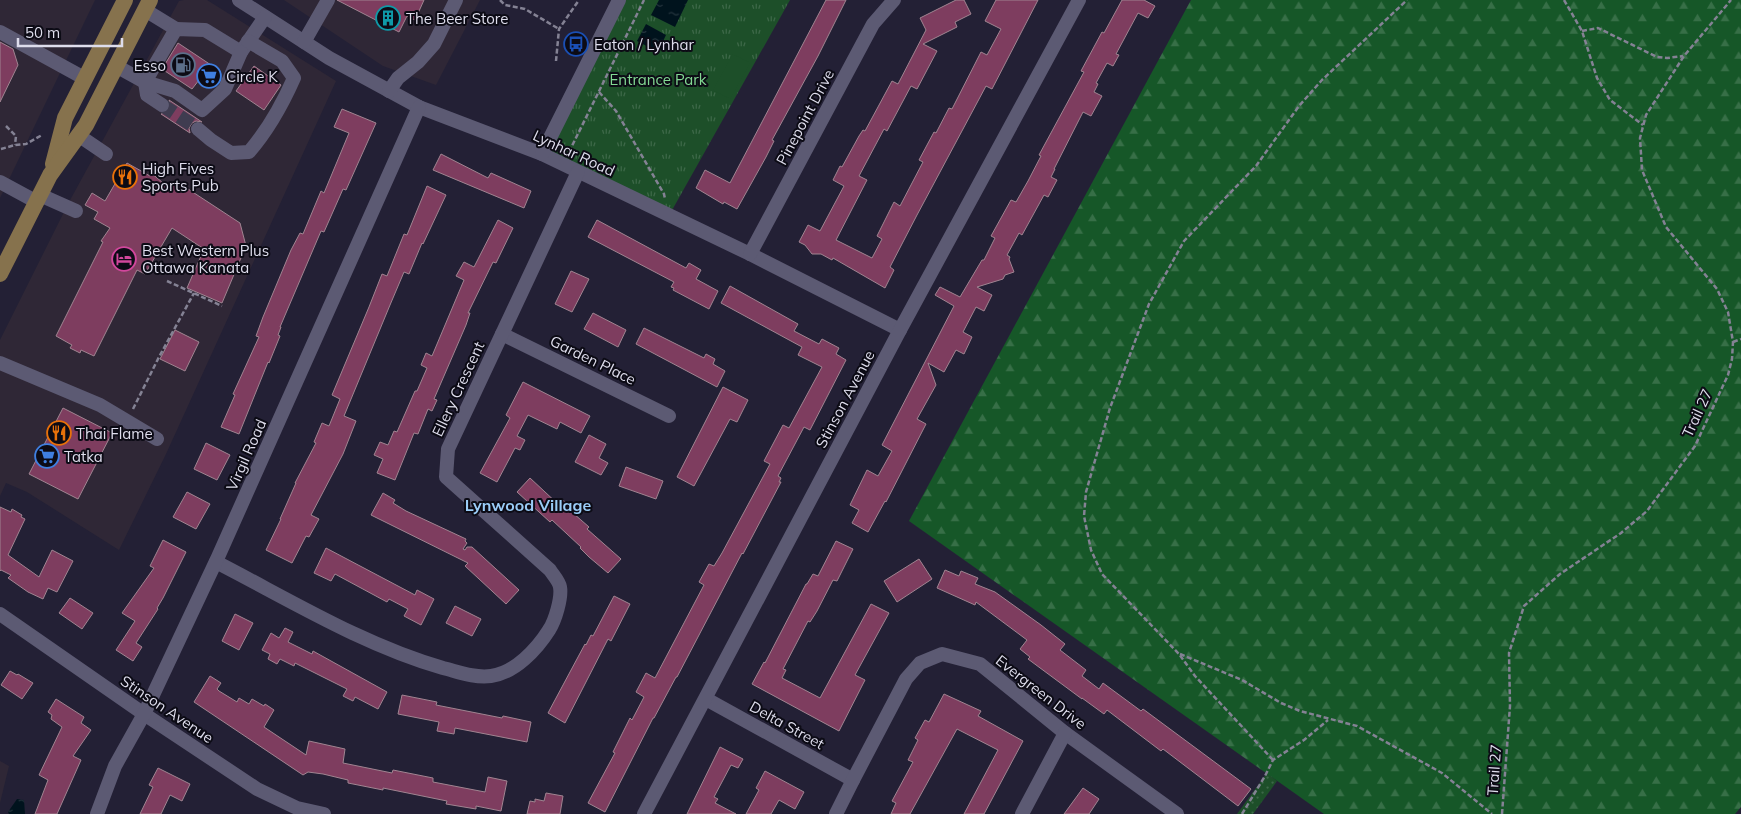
<svg xmlns="http://www.w3.org/2000/svg" width="1741" height="814" font-family="Mulish,sans-serif">
  <defs>
    <pattern id="grass-dots" width="8" height="8" patternUnits="userSpaceOnUse" patternTransform="scale(1.25)"><rect width="8" height="8" fill="#1d4f29"/><path d="M2 2h.1M6 6h.1" fill="none" stroke="#3d6848" stroke-width="1.8" stroke-linecap="round"/></pattern>
    <pattern id="forest-firs" width="22" height="20" patternUnits="userSpaceOnUse" patternTransform="scale(1.25)"><rect width="22" height="20" fill="#165728"/><path d="M5 1l3.5 6h-7zM16 11l3.5 6h-7z" fill="#376f47"/></pattern>
    <pattern id="park-tufts" width="24" height="20" patternUnits="userSpaceOnUse" patternTransform="scale(1.25)"><rect width="24" height="20" fill="#1d4f29"/><path d="M3 7l-1-3M5 7V3M7 7l1-3M15 17l-1-3M17 17v-4M19 17l1-3" fill="none" stroke="#3d6848"/></pattern>
    <pattern id="water-ripples" width="26" height="14" patternUnits="userSpaceOnUse" patternTransform="scale(1.25)"><rect width="26" height="14" fill="#00131d"/><path d="M2 4q2-2 4 0t4 0M15 11q2-2 4 0t4 0" fill="none" stroke="#25353e"/></pattern>
  </defs>
  <rect width="100%" height="100%" fill="#232035"/>
  <!-- commercial -->
  <g fill="#2f2736">
    <polygon points="0,0 95,0 0,198"/>
    <polygon points="184,0 207,0 336,81 166,454 119,550 27,492 6,483 0,496 0,340 69,202 179,1"/>
    <polygon points="284,0 480,0 436,85 383,66"/>
    <polygon points="0,761 9,766 0,803"/>
  </g>
  <!-- grass -->
  <polygon fill="url(#grass-dots)" points="1267,773 1277,781 1253,814 1237,814"/>
  <!-- forest -->
  <polygon fill="url(#forest-firs)" points="1191,0 1741,0 1741,807 1735,814 1324,814 909,521"/>
  <!-- park -->
  <polygon fill="url(#park-tufts)" points="612,0 790,0 671,212 539,145"/>
  <!-- garden -->
  <polygon fill="#1d4f29" points="733,54 750,63 730,99 713,90"/>
  <!-- water -->
  <g fill="url(#water-ripples)">
    <polygon points="659,0 688,0 675,27 651,15"/>
    <polygon points="646,24 666,35 658,52 637,41"/>
    <polygon points="17,799 24,800 25,814 9,814 8,812"/>
  </g>
  <!-- building -->
  <g fill="#7e3d5f" stroke="#a08491">
    <polygon points="337,0 424,0 415,20 407,16 399,32"/>
    <polygon points="826,0 846,0 818,56 772,140 774,141 766,157 737,209 724,202 723,204 696,188 705,170 730,183"/>
    <polygon points="956,0 964,0 971,14 955,22 957,27 923,44 937,51 917,89 911,86 887,131 884,129 859,176 867,180 836,240 872,258 882,239 877,236 894,202 900,206 923,162 919,160 934,132 936,133 949,108 952,109 981,52 987,55 1001,29 985,21 996,0 1038,0 992,89 986,86 917,215 890,267 894,270 885,288 833,258 832,260 821,254 812,254 805,245 799,242 808,225 820,231 844,186 833,180 840,166 842,167 859,136 863,130 865,131 892,81 898,84 926,30 920,18"/>
    <polygon points="1122,0 1144,0 1155,6 1148,18 1138,13 1116,54 1119,55 1113,66 1107,63 1096,83 1098,84 1094,92 1102,96 1091,116 1083,112 1054,169 1055,169 1051,177 1057,180 1048,197 1044,195 1022,235 1019,233 1007,255 1010,257 1009,259 1014,272 1005,275 1003,279 977,287 992,295 984,311 976,307 963,332 972,337 964,354 956,350 944,372 928,363 936,385 917,419 926,424 886,502 885,501 868,532 852,523 859,510 850,505 867,470 878,476 892,451 882,445 954,306 935,295 940,287 960,297 982,260 984,260 995,238 991,236 1011,200 1016,202 1028,181 1041,156 1039,155 1084,72 1081,71 1102,32 1104,33"/>
    <polygon points="0,42 13,49 18,65 0,102"/>
    <polygon points="178,43 220,71 209,87 199,80 192,89 162,69"/>
    <polygon points="254,66 281,85 264,110 236,91"/>
    <polygon points="169,100 202,122 196,121 192,123 189,128 190,133 161,114 165,113 170,109 171,105"/>
    <polygon points="342,109 376,123 346,190 343,189 324,232 321,231 280,327 281,327 278,335 280,336 269,363 268,362 239,434 221,427 235,395 233,394 259,337 256,336 263,317 291,250 300,233 303,234 321,191 324,193 349,133 334,127"/>
    <polygon points="441,154 488,178 491,173 531,191 524,208 433,170"/>
    <polygon points="127,163 150,176 150,172 169,188 175,181 184,189 185,187 240,223 246,246 222,303 187,288 204,249 172,228 145,274 137,270 94,356 81,350 80,353 70,348 72,345 56,336 103,242 101,241 110,228 94,219 98,212 85,205 92,193 105,201"/>
    <polygon points="427,186 446,195 423,244 422,243 409,274 404,272 390,305 344,416 356,421 343,454 311,515 319,519 309,537 306,536 292,563 266,550 281,519 280,519 296,483 295,483 316,443 314,442 322,423 329,426 340,399 332,395 369,307 382,274 387,276 404,234 407,235"/>
    <polygon points="498,220 513,228 496,263 493,262 468,313 470,313 466,325 434,399 437,400 432,411 428,409 418,434 414,433 395,480 377,473 383,459 374,455 380,442 388,445 394,431 397,432 415,391 417,391 427,368 421,365 426,353 432,356 464,280 456,276 464,262 474,267"/>
    <polygon points="597,220 686,268 689,263 701,270 696,279 718,291 709,309 673,290 674,288 671,287 674,282 588,237"/>
    <polygon points="571,271 589,279 572,312 555,304"/>
    <polygon points="730,286 798,324 794,331 819,344 822,339 839,348 836,354 846,360 810,430 804,427 778,476 781,478 779,482 781,482 743,554 742,553 677,677 676,677 654,718 653,718 605,812 588,803 615,753 613,752 630,718 632,720 644,697 636,692 646,673 655,678 704,585 699,582 709,564 714,566 722,553 770,464 764,461 783,425 789,428 822,367 798,355 802,347 721,303"/>
    <polygon points="593,313 626,330 618,347 584,329"/>
    <polygon points="644,328 704,358 706,354 715,359 713,364 725,371 717,387 636,344"/>
    <polygon points="175,330 199,342 185,371 160,359"/>
    <polygon points="523,382 590,416 581,433 560,422 557,429 528,415 517,436 525,440 520,450 515,448 497,482 480,473 510,418 506,415"/>
    <polygon points="723,387 748,400 737,422 730,419 694,486 677,477"/>
    <polygon points="63,408 112,433 78,499 29,474"/>
    <polygon points="589,435 606,444 599,458 608,463 601,475 575,462"/>
    <polygon points="206,443 230,455 217,480 194,469"/>
    <polygon points="626,467 663,481 656,499 619,486"/>
    <polygon points="530,478 559,505 563,500 575,511 573,513 589,527 587,529 621,559 608,573 589,557 580,548 581,547 552,520 550,522 517,492"/>
    <polygon points="187,492 210,504 196,529 173,517"/>
    <polygon points="383,493 395,500 393,503 406,511 466,539 465,541 467,543 463,549 465,550 467,547 472,547 519,590 506,604 465,566 468,563 371,515"/>
    <polygon points="0,507 11,512 12,509 22,515 21,517 25,519 8,555 39,577 52,550 73,561 57,592 48,588 43,599 28,592 8,578 11,575 1,570 0,571"/>
    <polygon points="163,540 186,552 163,598 157,608 158,609 136,643 142,647 133,661 116,650 135,621 122,613 154,568 150,566"/>
    <polygon points="836,541 853,549 837,581 833,580 817,611 810,622 808,621 783,669 786,670 782,678 820,698 871,604 889,613 855,675 865,680 839,731 752,684 764,662 765,663 806,584 807,584 813,574 818,576"/>
    <polygon points="326,548 415,595 417,590 434,599 421,625 404,616 408,609 389,599 387,602 335,574 331,581 314,573"/>
    <polygon points="919,559 932,579 897,602 884,581"/>
    <polygon points="945,570 959,576 961,571 978,578 975,584 995,592 1041,625 1065,644 1060,650 1086,670 1082,676 1099,689 1103,683 1141,711 1143,709 1251,789 1238,806 1163,749 1161,751 1107,710 1104,714 1082,698 1082,699 1028,659 1030,657 1020,649 1027,640 976,602 975,605 937,588"/>
    <polygon points="614,596 630,604 611,641 608,639 565,723 548,713 585,644 586,645 591,635 593,636"/>
    <polygon points="70,598 93,613 82,629 59,613"/>
    <polygon points="455,606 481,619 472,636 446,623"/>
    <polygon points="235,614 253,623 239,650 222,641"/>
    <polygon points="285,628 293,632 288,642 312,654 313,651 387,692 378,709 355,697 353,701 343,696 347,689 295,663 294,666 280,659 277,664 268,659 270,654 262,650 271,633 279,638"/>
    <polygon points="10,671 17,675 18,674 33,683 22,699 1,685"/>
    <polygon points="210,676 221,683 217,689 219,691 237,702 239,698 249,704 252,699 264,706 265,704 274,710 264,727 306,755 309,741 345,749 343,763 392,773 393,770 433,778 433,782 485,792 488,777 507,781 501,811 476,806 476,809 446,804 447,801 383,788 383,790 348,783 348,780 323,774 308,772 303,775 194,702"/>
    <polygon points="944,694 981,711 978,716 1023,741 984,814 964,814 998,750 957,729 910,814 891,814 896,803 892,801 913,762 908,760 918,740 915,738 925,720 929,722"/>
    <polygon points="402,695 437,702 436,705 502,718 503,716 531,722 527,742 455,728 454,734 437,731 439,722 398,714"/>
    <polygon points="56,699 84,717 81,723 91,730 73,756 81,760 57,814 35,814 48,780 39,775 62,727 51,719 52,715 48,712"/>
    <polygon points="720,747 743,759 738,768 731,765 714,797 718,799 715,803 736,814 687,814"/>
    <polygon points="158,768 190,784 182,801 170,795 161,814 140,814 153,787 149,785"/>
    <polygon points="765,771 804,792 795,809 779,800 771,814 746,814 759,790 756,788"/>
    <polygon points="1083,788 1099,799 1089,814 1064,814"/>
    <polygon points="546,793 563,796 560,814 527,814 530,801 535,802 535,799 544,801"/>
  </g>
  <g fill="none" stroke-linecap="round" stroke-linejoin="round">
    <!-- minor-tunnel -->
    <polyline stroke="#3f3c50" stroke-width="14" stroke-dasharray="14 7" stroke-linecap="butt" points="162,105 198,129"/>
    <!-- path -->
    <g stroke="#848294" stroke-width="2.5" stroke-dasharray="5 2.5" stroke-linecap="butt">
      <polyline points="500,0 505,5 525,9 559,29"/>
      <polyline points="1564,0 1582,31 1597,78 1610,100 1643,125"/>
      <polyline points="1582,31 1598,28 1657,57 1667,58 1683,56"/>
      <polyline points="556,61 559,29 579,0"/>
      <polyline points="599,92 616,111 664,194 665,199"/>
      <polyline points="6,126 16,136 15,145"/>
      <polyline points="1,149 15,145 26,144 42,135"/>
      <polyline points="569,152 644,0"/>
      <polyline points="167,281 222,306"/>
      <polyline points="1733,342 1741,339"/>
      <polyline points="133,409 159,357 194,293"/>
      <polyline points="1180,654 1242,680 1281,703 1300,711 1357,726 1442,773 1492,814"/>
      <polyline points="1273,760 1195,676 1179,654 1102,574 1091,550 1084,516 1086,492 1110,408 1149,304 1184,241 1256,166 1299,106 1322,80 1407,0"/>
      <polyline points="1242,814 1265,776 1273,760 1304,740 1328,720"/>
      <polyline points="1502,814 1510,706 1509,653 1524,606 1560,574 1621,533 1647,511 1695,446 1728,375 1732,359 1733,342 1728,312 1717,289 1666,227 1642,170 1640,138 1646,115 1684,56 1731,0"/>
    </g>
    <!-- minor -->
    <g stroke="#5c5a73" stroke-width="14">
      <polyline points="239,0 329,58 419,107 542,154 750,254 900,330"/>
      <polyline points="145,10 176,29"/>
      <polyline points="0,32 84,78"/>
      <polyline points="304,42 328,0"/>
      <polyline points="116,66 145,82 176,29 205,30 241,52 265,17"/>
      <polyline points="389,91 398,78 418,62 434,44 456,0"/>
      <polyline points="162,105 147,95 145,82 175,91 202,110 225,89 241,52"/>
      <path d="M 198,129 L 211,140 L 231,153 L 249,152 C 269,129 282,105 294,78 L 282,61 L 248,41"/>
      <polyline points="78,135 106,154"/>
      <polyline points="542,154 619,0"/>
      <polyline points="0,182 37,202"/>
      <polyline points="40,195 76,211"/>
      <polyline points="750,254 873,24 894,0"/>
      <polyline points="502,334 669,416"/>
      <polyline points="0,363 100,405 157,439"/>
      <path d="M 216,562 C 290,600 363,645 443,668 C 459,672 474,678 491,676 C 515,673 537,649 549,630 C 555,621 562,598 560,587 C 559,581 553,575 550,570 L 446,477 L 448,449 L 578,172"/>
      <polyline points="0,614 144,714 257,789 297,808 324,814"/>
      <polyline points="706,699 853,780"/>
      <polyline points="97,814 115,766 144,714 218,557 419,107"/>
      <polyline points="644,814 900,330 1079,0"/>
      <polyline points="836,814 853,780 906,679 920,663 942,654 980,664 1065,733 1177,814"/>
      <polyline points="1022,814 1065,733"/>
    </g>
    <!-- major -->
    <g stroke="#86724d" stroke-width="16">
      <polyline points="53,164 65,118 125,0"/>
      <polyline points="0,274 50,175 86,125 150,0"/>
    </g>
  </g>
  <!-- icons -->
  <defs>
    <g id="building-ring" transform="scale(1.25)"><circle r="9.5" fill="#0c0b15" stroke="#0f9aa8" stroke-width="1.5"/><path d="M-4-6H4V6H1V3H-1V6H-4ZM-2.5-4.3h1.7v1.8h-1.7ZM.8-4.3h1.7v1.8H.8ZM-2.5-1h1.7V.8h-1.7ZM.8-1h1.7V.8H.8Z" fill="#0f9aa8"/></g>
    <g id="bus-ring" transform="scale(1.25)"><circle r="9.5" fill="#0c0b15" stroke="#1a4fb4" stroke-width="1.5"/><path d="M-5-6H5V4H4V6H2V4H-2V6H-4V4H-5ZM-3.5-4V0h7V-4ZM-3.5 1.2v1.5H-2V1.2ZM2 1.2v1.5H3.5V1.2Z" fill="#1a4fb4"/></g>
    <g id="fuel-ring" transform="scale(1.25)"><circle r="9.5" fill="#0c0b15" stroke="#5c6f8a" stroke-width="1.5"/><path d="M-5.5-6h7V0h2V4h1.3V-2.5L3-4.5l.8-.8L6-3V5H2.5V1h-1V6h-7ZM-4.2-4.7v3.2H.2V-4.7Z" fill="#5c6f8a"/></g>
    <g id="supermarket-ring" transform="scale(1.25)"><circle r="9.5" fill="#0c0b15" stroke="#3f7fe0" stroke-width="1.5"/><path d="M-6-5.5h2.5l.6 2H6L4.5 2H-2.5L-4.4-4H-6ZM-1.5 3.2a1.3 1.3 0 1 0 .1 0ZM3 3.2a1.3 1.3 0 1 0 .1 0Z" fill="#3f7fe0"/></g>
    <g id="restaurant-ring" transform="scale(1.25)"><circle r="9.5" fill="#0c0b15" stroke="#e8710a" stroke-width="1.5"/><path d="M-5-6h1v4h1v-4h1v4h1v-4h1v5L-1.5 .5V6h-2V.5L-5-1ZM5-6V6H3V1.5H1.5Q1.5-4 5-6Z" fill="#e8710a"/></g>
    <g id="hotel-ring" transform="scale(1.25)"><circle r="9.5" fill="#0c0b15" stroke="#d1479c" stroke-width="1.5"/><path d="M-6-4.5h1.5V1H6V5H4.5V3h-9V5H-6ZM-4 0a1.8 1.8 0 1 1 3.6 0ZM.5 0V-2.5h3Q6-2.5 6 0Z" fill="#d1479c"/></g>
  </defs>
  <g fill-rule="evenodd">
    <use href="#building-ring" x="388" y="18"/>
    <use href="#bus-ring" x="576" y="44"/>
    <use href="#fuel-ring" x="183" y="65"/>
    <use href="#supermarket-ring" x="209" y="76"/>
    <use href="#restaurant-ring" x="125" y="177"/>
    <use href="#hotel-ring" x="124" y="259"/>
    <use href="#restaurant-ring" x="59" y="433"/>
    <use href="#supermarket-ring" x="47" y="456"/>
  </g>
  <g text-anchor="middle" dominant-baseline="central" stroke-width="4" stroke-linejoin="round" paint-order="stroke">
    <!-- poi labels -->
    <g font-size="15" fill="#deddec" stroke="#0c0b15" text-anchor="start">
      <text x="406" y="18">The Beer Store</text>
      <text x="594" y="44">Eaton / Lynhar</text>
      <text x="166" y="65" text-anchor="end">Esso</text>
      <text x="226" y="76">Circle K</text>
      <text x="142" y="168">High Fives<tspan x="142" dy="17">Sports Pub</tspan></text>
      <text x="142" y="250">Best Western Plus<tspan x="142" dy="17">Ottawa Kanata</tspan></text>
      <text x="76" y="433">Thai Flame</text>
      <text x="64" y="456">Tatka</text>
    </g>
    <!-- park labels -->
    <g font-size="15" fill="#83d993" stroke="#0c0b15">
      <text x="658" y="79">Entrance Park</text>
    </g>
    <!-- street labels -->
    <g font-size="15" fill="#deddec" stroke="#0c0b15">
      <text transform="translate(805 117) rotate(-62)">Pinepoint Drive</text>
      <text transform="translate(574 153) rotate(25)">Lynhar Road</text>
      <text transform="translate(593 360) rotate(26)">Garden Place</text>
      <text transform="translate(458 389) rotate(-65)">Ellery Crescent</text>
      <text transform="translate(845 399) rotate(-62)">Stinson Avenue</text>
      <text transform="translate(1697 413) rotate(-65)">Trail 27</text>
      <text transform="translate(246 455) rotate(-66)">Virgil Road</text>
      <text transform="translate(1041 692) rotate(38)">Evergreen Drive</text>
      <text transform="translate(167 709) rotate(34)">Stinson Avenue</text>
      <text transform="translate(787 725) rotate(29)">Delta Street</text>
      <text transform="translate(1494 770) rotate(-86)">Trail 27</text>
    </g>
    <!-- neighbourhood labels -->
    <g font-size="16" font-weight="bold" fill="#9accf7" stroke="#0c0b15">
      <text x="528" y="505">Lynwood Village</text>
    </g>
  </g>
  <!-- scale -->
  <path d="M18 38v8h104v-8" fill="none" stroke="#deddec" stroke-width="2.5"/>
  <text x="25" y="38" font-size="15" fill="#deddec" stroke="#0c0b15" stroke-width="4" paint-order="stroke">50 m</text>
</svg>
